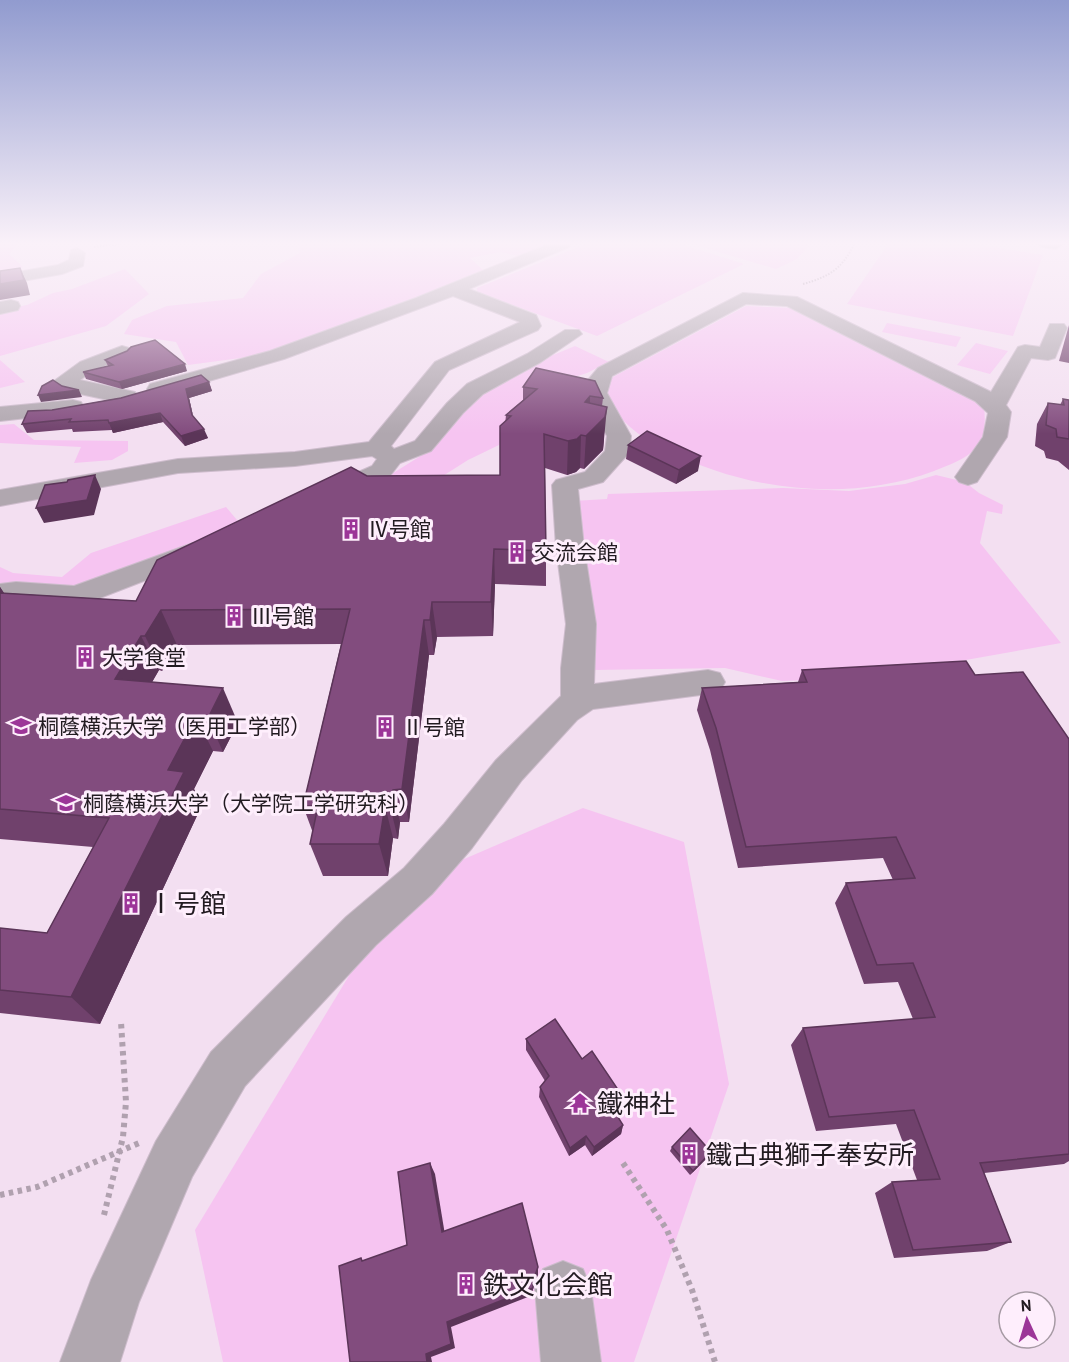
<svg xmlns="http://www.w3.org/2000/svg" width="1069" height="1362" font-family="'PT Sans','Noto Sans JP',sans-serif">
  <rect width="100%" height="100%" fill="#f3dff1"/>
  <!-- green -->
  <g fill="#f6c4f1">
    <polygon points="0,244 18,244 9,254 23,267 0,274"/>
    <polygon points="299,244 553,244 556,245 524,257 500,252 470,258 485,272 344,335 248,357 188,365 176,342 124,334 132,320 167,306 243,298 261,274 300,253"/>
    <polygon points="586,244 681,244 744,264 597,336 477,292 477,288"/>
    <polygon points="692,244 807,244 808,247 797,259 776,269"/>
    <polygon points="888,244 974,244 1043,255 1013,336 847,304"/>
    <polygon points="125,269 149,294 106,326 0,356 0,310 27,305 53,293 72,289"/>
    <path d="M 746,306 L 796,308 L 971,394 L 984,407 C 989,449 969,458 934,471 C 848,503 748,491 668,451 C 648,441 626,428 615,409 C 607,396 603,389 613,377 Z"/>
    <polygon points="887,323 961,337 956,347 882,332"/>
    <polygon points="976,343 1008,351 990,374 957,365"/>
    <polygon points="575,346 609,362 587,373 537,389 507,422 499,445 468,460 405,500 366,490 435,447 473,400 500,377"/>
    <polygon points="0,360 25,382 0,388"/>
    <polygon points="14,424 34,440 128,441 128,451 112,460 74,463 81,447 0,443 0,425"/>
    <polygon points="936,475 965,482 979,493 1003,505 1002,514 987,511 980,543 1061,643 864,678 782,681 725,668 594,670 573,501 607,499 608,494 783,488 849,491 905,484"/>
    <polygon points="226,507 248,533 197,571 0,607 0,567 13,573 62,577 91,553"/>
    <polygon points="583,808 684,842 729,1084 634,1362 223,1362 195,1230 350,974 434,872"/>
  </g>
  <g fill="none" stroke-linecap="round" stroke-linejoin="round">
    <!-- minor casing -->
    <g stroke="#cdbccc" stroke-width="2">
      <g id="minor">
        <polygon points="549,244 571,244 569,247 469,289 536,315 541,326 538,330 449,370 391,446 394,449 415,441 447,403 467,384 527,354 565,330 579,330 582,334 541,362 483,394 463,413 431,451 400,463 390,476 338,499 329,502 320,499 316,494 320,489 372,466 377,459 372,456 295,466 178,473 0,506 0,490 178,459 295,452 369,442 435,362 520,322 453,296 284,359 158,396 150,394 147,389 150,384 270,351 416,298"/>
        <polygon points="1039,244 1064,244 1056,249 1041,247"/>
        <polygon points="77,248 85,253 83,266 62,274 0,285 0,275 58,265 69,260 71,250"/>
        <polygon points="743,293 797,297 991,392 1018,347 1025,345 1040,347 1050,324 1064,324 1067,328 1055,358 1048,360 1031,358 1006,405 1011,412 1007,437 977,482 968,485 959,482 955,477 983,437 988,413 975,401 787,306 746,304 612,376 607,393 631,436 629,453 603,482 578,489 584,547 596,624 594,684 708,670 720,673 725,682 720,691 708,694 593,709 577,720 522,780 472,848 432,894 376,945 245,1086 192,1177 139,1302 120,1362 60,1362 91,1280 156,1141 211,1052 346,917 404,868 444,824 496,760 561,696 561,668 566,624 556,547 552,485 556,480 585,472 605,451 607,436 585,393 588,380 598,368"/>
        <polygon points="11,300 18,302 20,306 18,310 0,314 0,302"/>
        <polygon points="122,346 129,348 132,352 129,356 94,370 80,380 135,392 138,397 135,402 127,404 66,391 54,381 80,362"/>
        <polygon points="73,400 81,402 84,407 81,412 0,421 0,407"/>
        <path d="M 193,543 L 203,546 L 207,552 L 203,558 L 87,603 C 59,610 28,600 0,604 L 0,584 L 16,582 L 74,586 Z"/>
        <polygon points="563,1261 583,1269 591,1289 601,1362 541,1362 535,1289 543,1269"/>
      </g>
    </g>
    <!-- path-far1 -->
    <g stroke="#b0a1af" stroke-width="2" stroke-dasharray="1.5 1.5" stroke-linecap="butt">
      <polyline points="94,247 120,244"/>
      <path d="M 803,284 C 829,277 843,268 854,244"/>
    </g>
    <!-- path -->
    <g stroke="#b0a1af" stroke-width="6" stroke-dasharray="4.5 4.5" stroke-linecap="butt">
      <polyline points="623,1163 667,1230 692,1290 715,1362"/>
      <polyline points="0,1195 37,1187 139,1143"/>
      <polyline points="104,1215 123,1137 126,1102 121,1022"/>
    </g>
    <!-- minor -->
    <use href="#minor" fill="#b0a7af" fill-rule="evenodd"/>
  </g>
  <!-- wall -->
  <g fill="#70416c">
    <polygon points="1069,325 1069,363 1059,361"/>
    <polygon points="105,360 187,371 122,389 86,379 83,372 108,366"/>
    <polygon points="209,382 212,391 189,398 193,416 208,438 185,446 163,422 113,433 112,430 73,432 72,429 27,433 22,424 52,410"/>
    <polygon points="523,387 603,398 602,406 604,440 603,450 584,469 580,468 576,472 567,475 545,468 546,551 546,586 495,584 493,636 437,637 434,655 429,655 409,822 400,822 398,839 393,838 388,876 323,876 310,844 313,833 303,806 341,644 177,645 162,671 159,670 152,682 238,723 223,752 213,751 194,789 202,805 100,1024 0,1013 0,928 47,933 93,847 0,839 0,587 4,593 136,601 367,476 500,475 506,415 523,400"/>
    <polygon points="1063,399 1069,400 1069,470 1058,461 1046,458 1044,451 1035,446 1037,424 1048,403 1060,405"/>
    <polygon points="628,445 698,471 676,484 626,459"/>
    <polygon points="802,670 975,675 1069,739 1069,1161 1064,1164 984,1173 1011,1242 987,1251 894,1258 875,1193 892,1182 917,1180 896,1124 816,1131 791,1045 803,1028 913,1019 898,982 864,984 835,903 846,883 893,880 883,858 738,868 710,750 697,710 702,688 798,682"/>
    <polygon points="526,1039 582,1059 618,1104 612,1108 623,1125 621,1134 592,1156 585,1145 569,1156 539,1097 540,1087 545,1081 526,1050"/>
    <polygon points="672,1147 711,1152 708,1157 690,1175 670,1151"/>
  </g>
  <!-- shaded-wall -->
  <g fill="#5b3558">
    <polygon points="20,268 27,283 30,295 0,300 0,284"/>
    <polygon points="185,364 187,371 122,389 119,382"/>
    <polygon points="209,382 212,391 189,398 195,424 186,389"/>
    <polygon points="79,390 82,397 41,402 38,395"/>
    <polygon points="590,396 589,428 585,402"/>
    <polygon points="607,407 603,450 584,469 586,436"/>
    <polygon points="160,413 163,422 113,433 109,423"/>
    <polygon points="204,429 208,438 185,446 181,436"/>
    <polygon points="581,435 580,468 576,472 567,475 568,441"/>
    <polygon points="701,456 698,471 676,484 679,470"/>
    <polygon points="95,475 101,489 94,515 44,523 36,508"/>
    <polygon points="494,549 495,584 493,636 491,602"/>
    <polygon points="0,587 23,622 0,599"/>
    <polygon points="432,602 437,637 434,655 430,620"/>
    <polygon points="161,610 177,645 162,671 145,636"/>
    <polygon points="424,620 429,655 409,822 402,789"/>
    <polygon points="141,636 159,670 134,714 115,679"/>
    <polygon points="223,688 238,723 223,752 208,718"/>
    <polygon points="196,717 213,751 194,789 202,805 100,1024 71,997 168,770"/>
    <polygon points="393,790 400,822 398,839 390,806"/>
    <polygon points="385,806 393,838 388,876 379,844"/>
    <polygon points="621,1094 618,1104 607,1113 609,1103"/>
    <polygon points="623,1125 621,1134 592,1156 594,1147"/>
    <polygon points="586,1136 585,1145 569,1156 570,1148"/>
    <polygon points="711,1152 708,1157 690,1175 693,1171"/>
    <polygon points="430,1163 435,1174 446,1241 442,1232"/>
    <polygon points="538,1267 538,1275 533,1288 533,1281"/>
    <polygon points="533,1288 533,1295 451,1327 455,1348 431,1357 432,1362 427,1362 426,1354 447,1322"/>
  </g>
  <!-- building -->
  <g fill="#824c7e" stroke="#5b3558" stroke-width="1.5">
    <polygon points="20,268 24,280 0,284 0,271"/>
    <polygon points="155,340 185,364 119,382 83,372 113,365 105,360 127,351 131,347"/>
    <polygon points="536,368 595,381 603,398 590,396 585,402 607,407 605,417 586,436 581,435 577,439 568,441 544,434 546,551 494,549 491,602 432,602 430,620 424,620 402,789 393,790 390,806 385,806 379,844 310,844 318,806 303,806 350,609 161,610 145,636 141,636 115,679 223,688 208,718 196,717 168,770 184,772 71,997 0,990 0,928 47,933 109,818 0,809 0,593 136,601 157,560 351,467 367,476 500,475 500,426 511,416 506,415 537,389 523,387"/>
    <polygon points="201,375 209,382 186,389 192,415 204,429 181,436 160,413 109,423 108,420 69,422 71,419 22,424 28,411 52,410 121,398"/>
    <polygon points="53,380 62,386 79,390 38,395 42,386"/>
    <polygon points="1063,399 1069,400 1069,439 1057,437 1056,429 1046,425 1048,403 1064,405"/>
    <polygon points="647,431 701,456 679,470 628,445"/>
    <polygon points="95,475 87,500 36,508 45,485 67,482 68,480"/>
    <polygon points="966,661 975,675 1023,672 1069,739 1069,1154 980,1163 1011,1242 913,1250 892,1182 940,1179 914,1110 829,1117 803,1028 935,1017 913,963 877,965 846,883 915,878 896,837 746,847 716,728 702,688 807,682 802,670"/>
    <polygon points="555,1019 582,1059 592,1051 621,1094 609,1103 623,1125 594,1147 586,1136 570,1148 540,1087 549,1076 526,1039"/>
    <polygon points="690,1128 711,1152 693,1171 672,1147"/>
    <polygon points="430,1163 442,1232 522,1203 538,1267 533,1281 533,1288 447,1322 451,1344 426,1354 427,1362 350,1362 339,1266 361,1258 362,1261 407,1245 398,1172"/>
  </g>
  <!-- sky -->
  <linearGradient id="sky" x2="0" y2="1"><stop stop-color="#919bcf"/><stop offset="0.56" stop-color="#faf1f9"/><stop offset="1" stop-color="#faf1f9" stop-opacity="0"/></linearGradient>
  <rect width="1069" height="434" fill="url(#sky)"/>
  <!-- icons -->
  <defs>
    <g id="building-bare" transform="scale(1.62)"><path d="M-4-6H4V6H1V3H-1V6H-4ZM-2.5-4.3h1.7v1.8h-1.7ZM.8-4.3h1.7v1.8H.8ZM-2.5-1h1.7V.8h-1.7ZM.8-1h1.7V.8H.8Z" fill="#9c3598" stroke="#feeefc" stroke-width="2.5" paint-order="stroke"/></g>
    <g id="university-bare" transform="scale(1.62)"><path d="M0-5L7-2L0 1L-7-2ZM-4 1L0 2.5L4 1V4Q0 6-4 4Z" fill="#9c3598" stroke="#feeefc" stroke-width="2.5" paint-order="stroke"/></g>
    <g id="temple-bare" transform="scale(1.62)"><path d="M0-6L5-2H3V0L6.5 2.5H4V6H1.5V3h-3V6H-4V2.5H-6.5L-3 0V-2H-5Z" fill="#9c3598" stroke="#feeefc" stroke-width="2.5" paint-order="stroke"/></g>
  </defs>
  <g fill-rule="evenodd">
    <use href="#building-bare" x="351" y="529"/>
    <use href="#building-bare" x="517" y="552"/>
    <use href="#building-bare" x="234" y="616"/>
    <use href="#building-bare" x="85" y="657"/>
    <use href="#university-bare" x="21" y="726"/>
    <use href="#building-bare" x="385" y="727"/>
    <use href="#university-bare" x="66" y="803"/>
    <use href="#building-bare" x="131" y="903"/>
    <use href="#temple-bare" x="580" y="1103"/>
    <use href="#building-bare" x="689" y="1154"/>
    <use href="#building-bare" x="466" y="1284"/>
  </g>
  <g text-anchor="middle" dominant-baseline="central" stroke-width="6" stroke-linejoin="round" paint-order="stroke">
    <!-- poi labels -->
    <g font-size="21" fill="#221b21" stroke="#feeefc" text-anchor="start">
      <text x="368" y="529">Ⅳ号館</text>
      <text x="534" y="552">交流会館</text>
      <text x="251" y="616">Ⅲ号館</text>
      <text x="102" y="657">大学食堂</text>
      <text x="38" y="726">桐蔭横浜大学（医用工学部）</text>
      <text x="402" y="727">Ⅱ号館</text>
      <text x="83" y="803">桐蔭横浜大学（大学院工学研究科）</text>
    </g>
    <!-- near-poi labels -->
    <g font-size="26" fill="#221b21" stroke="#feeefc" text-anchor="start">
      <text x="148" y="903">Ⅰ号館</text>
      <text x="597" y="1103">鐵神社</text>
      <text x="706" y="1154">鐵古典獅子奉安所</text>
      <text x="483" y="1284">鉄文化会館</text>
    </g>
  </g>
  <!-- north arrow -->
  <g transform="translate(1027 1320) rotate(356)"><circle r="28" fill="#feeefc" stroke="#a69aa4" stroke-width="1.5"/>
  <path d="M0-4.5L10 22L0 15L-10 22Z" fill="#9c3598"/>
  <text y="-9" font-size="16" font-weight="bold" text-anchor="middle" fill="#221b21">N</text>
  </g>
</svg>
